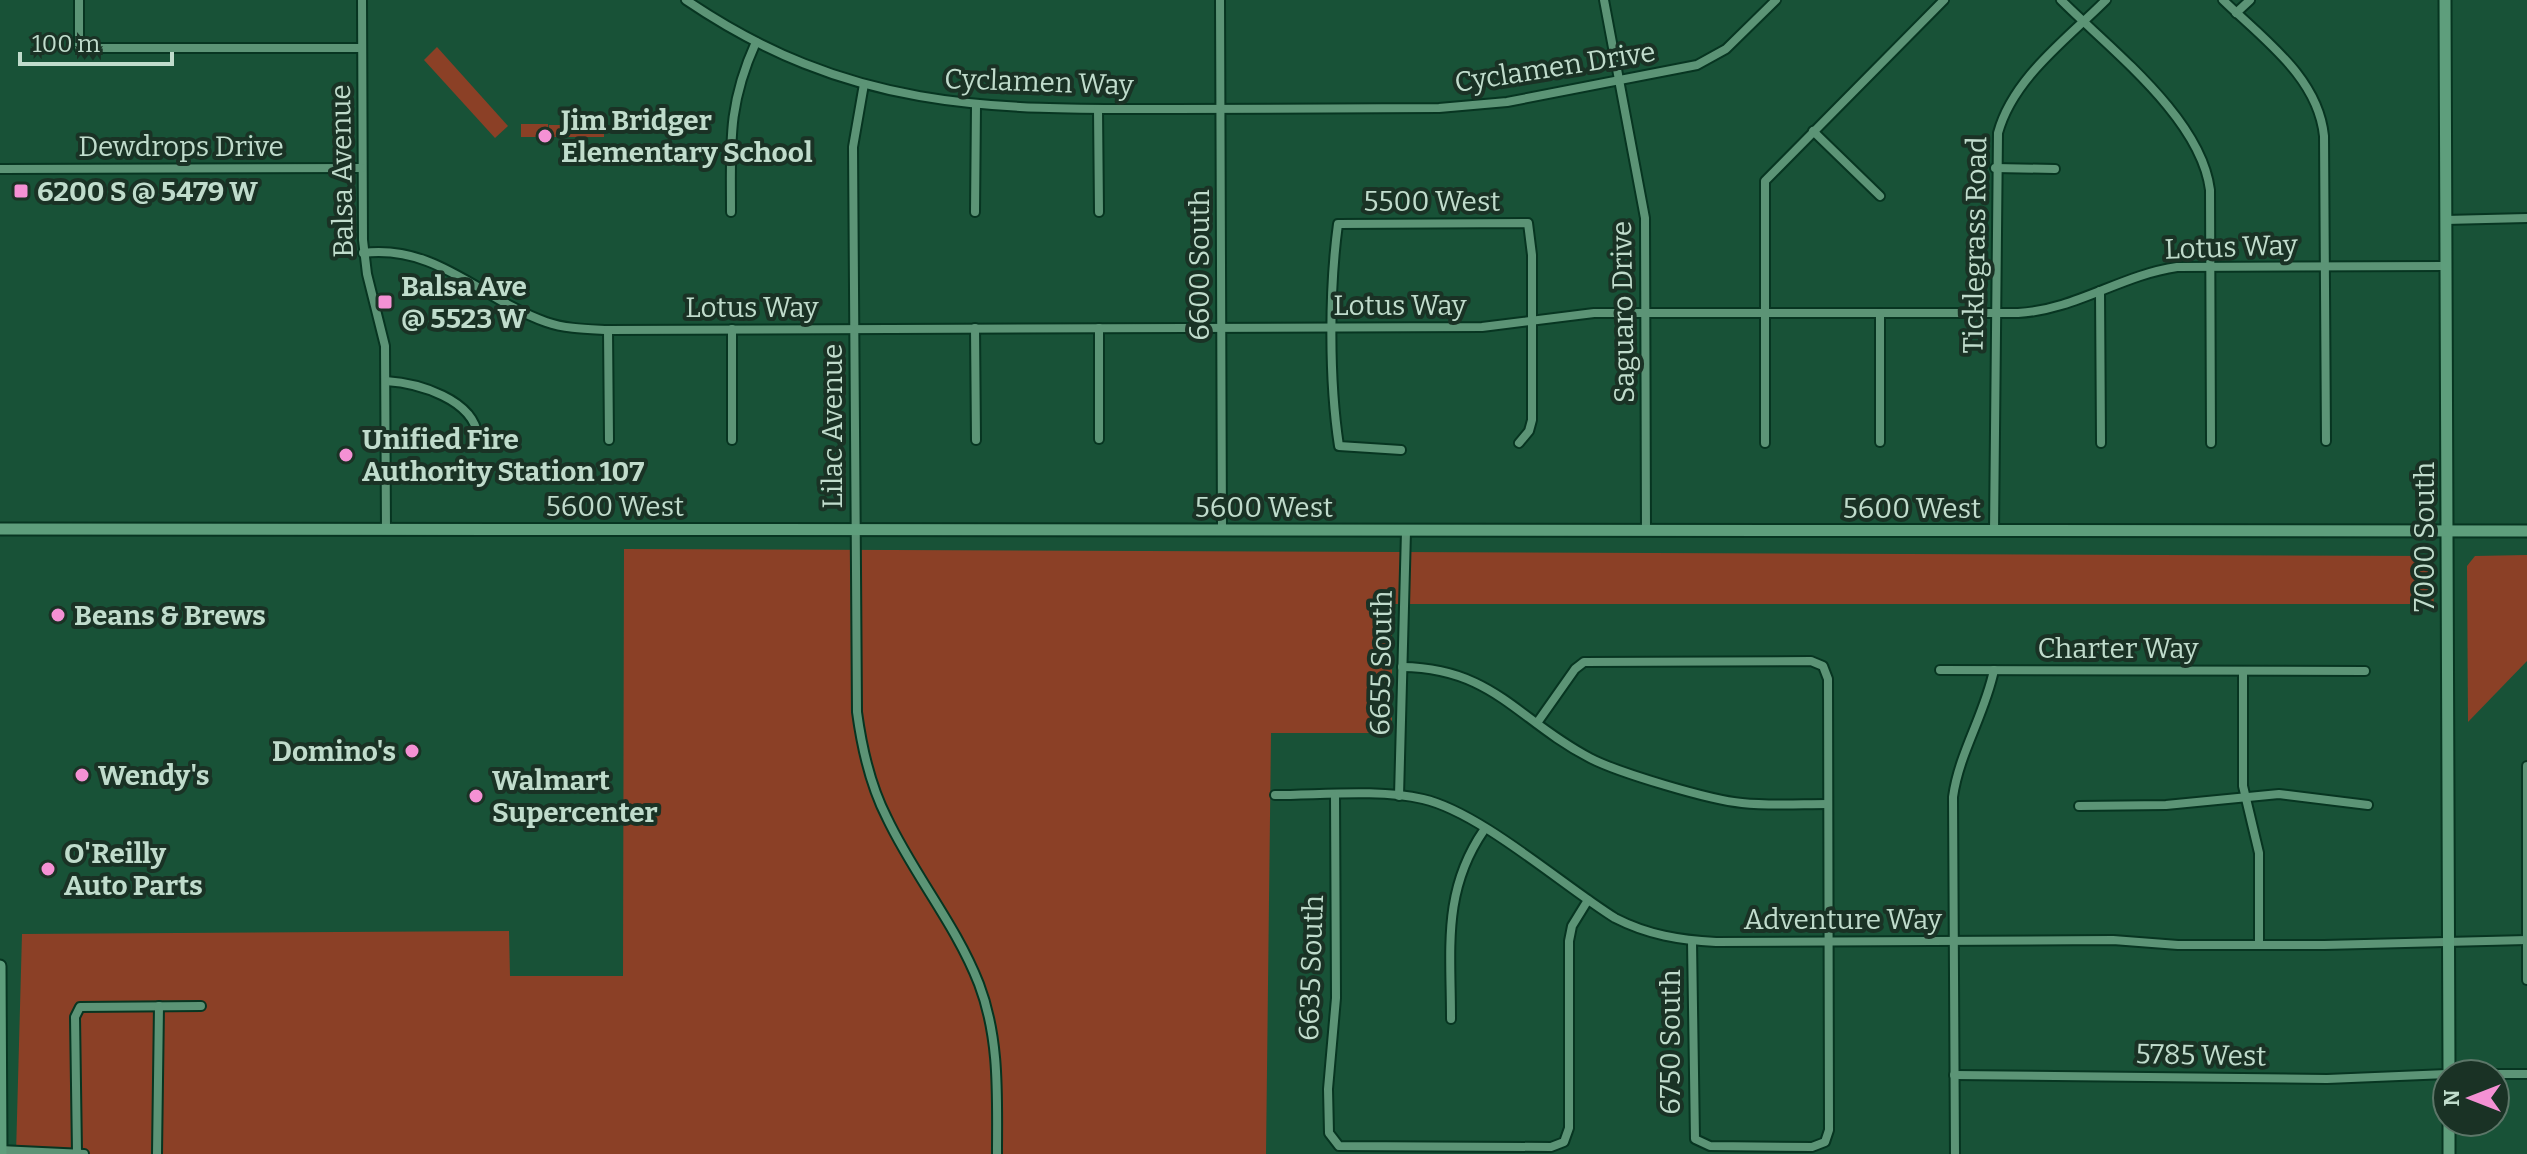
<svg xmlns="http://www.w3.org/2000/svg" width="2527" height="1154" font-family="Bitter,serif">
  <rect width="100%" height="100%" fill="#185237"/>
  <!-- green -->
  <g fill="#8b4026">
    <polygon points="437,47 508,126 495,138 424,60"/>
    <polygon points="521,124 548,124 548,136 549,125 604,125 604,137 521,137"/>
    <polygon points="624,549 2430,556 2434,604 1392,604 1392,733 1271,733 1266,1154 16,1154 22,934 509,931 510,976 623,976"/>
    <polygon points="2527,555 2527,661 2468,722 2467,566 2475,556"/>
  </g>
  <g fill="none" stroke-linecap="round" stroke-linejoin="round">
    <!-- street casing -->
    <g stroke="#073521" stroke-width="12">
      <g id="street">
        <polyline points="79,0 79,48 362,48"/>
        <polyline points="362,0 363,240 367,274 385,346 386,530"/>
        <path d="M 686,0 C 848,110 985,110 1173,109 C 1261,108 1350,108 1439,108 L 1507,102 L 1697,65 L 1726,49 L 1776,0"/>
        <polyline points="1220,0 1222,530"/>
        <polyline points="1604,0 1645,218 1646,531"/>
        <path d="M 2061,0 C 2111,50 2201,118 2210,190 L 2211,443"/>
        <path d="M 2223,0 C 2263,39 2318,77 2324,136 L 2326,441"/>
        <polyline points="2236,13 2250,0"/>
        <path d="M 864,84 L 853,147 L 857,712 C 862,749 870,785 887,818 C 914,875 956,925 979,984 C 1000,1039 997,1097 997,1154"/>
        <polyline points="1098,109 1099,212"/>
        <polyline points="1813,131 1880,196"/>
        <polyline points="1995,168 2055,169"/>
        <polyline points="0,169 362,168"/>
        <path d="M 731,212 C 731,144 727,106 756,42"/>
        <polyline points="975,212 976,106"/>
        <polyline points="2445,220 2527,218"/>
        <path d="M 363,253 C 437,244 481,299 546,322 C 566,329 587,329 608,330 L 1482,327 L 1594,313 L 2018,313 C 2075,310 2121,275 2177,267 L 2446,266"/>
        <polyline points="2100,291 2101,443"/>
        <polyline points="975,328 976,440"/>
        <polyline points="1099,328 1099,439"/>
        <polyline points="732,329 732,440"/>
        <polyline points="608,330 609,440"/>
        <path d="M 386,381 C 418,383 474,399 478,437"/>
        <polyline points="1880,442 1880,313"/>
        <polyline points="1765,443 1765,181 1944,0"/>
        <path d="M 1401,450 L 1339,446 C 1329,381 1329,290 1338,224 L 1528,223 L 1532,255 L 1532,420 L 1529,431 L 1519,443"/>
        <path d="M 1994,532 L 1998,133 C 2013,78 2067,39 2106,0"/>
        <path d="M 1402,667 C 1493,668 1517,720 1590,758 C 1619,773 1710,800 1742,803 C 1771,806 1800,804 1828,804"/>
        <polyline points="1940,670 2365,671"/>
        <polyline points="2243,671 2243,786 2259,853 2259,945"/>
        <polyline points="1537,723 1575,669 1584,662 1811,661 1823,666 1828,679 1829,1130 1825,1142 1812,1147 1710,1146 1695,1139 1692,941"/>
        <polyline points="2527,766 2527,980"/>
        <path d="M 1275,795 C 1320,795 1379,789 1423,799 C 1480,812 1562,885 1615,918 C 1648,935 1680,940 1716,942 L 2113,940 L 2178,945 L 2324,945 L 2527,940"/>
        <polyline points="1335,795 1336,998 1328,1089 1329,1133 1339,1146 1551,1147 1564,1142 1569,1128 1569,941 1572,926 1588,900"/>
        <polyline points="1399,796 1406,531"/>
        <polyline points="2079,806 2166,805 2279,794 2368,805"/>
        <path d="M 1451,1019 C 1451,948 1442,891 1484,830"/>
        <polyline points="2473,1074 2527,1074"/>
        <polyline points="1954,1075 2327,1079 2447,1074"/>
        <polyline points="0,1150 84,1154"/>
        <polyline points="77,1153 75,1017 80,1007 201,1006"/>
        <polyline points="157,1154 159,1006"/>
        <path d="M 1955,1154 L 1953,797 C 1959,753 1985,714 1994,670"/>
      </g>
    </g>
    <!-- secondary casing -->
    <g stroke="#073521" stroke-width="15">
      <g id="secondary">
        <polyline points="2445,0 2449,1074"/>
        <polyline points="0,529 2527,531"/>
        <polyline points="0,966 1,1154"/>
        <polyline points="2449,1154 2449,1122"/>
      </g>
    </g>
    <!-- street -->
    <use href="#street" stroke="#5c9476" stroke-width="8"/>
    <!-- secondary -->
    <use href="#secondary" stroke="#5e9e7c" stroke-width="11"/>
  </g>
  <!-- markers -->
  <g fill="#f491d4" stroke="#1a3225" stroke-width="3">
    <circle cx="545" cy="136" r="8"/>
    <rect x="13" y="183" width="16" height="16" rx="4"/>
    <rect x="377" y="294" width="16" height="16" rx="4"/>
    <circle cx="346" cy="455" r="8"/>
    <circle cx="58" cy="615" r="8"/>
    <circle cx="412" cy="751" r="8"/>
    <circle cx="82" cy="775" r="8"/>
    <circle cx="476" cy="796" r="8"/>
    <circle cx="48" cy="869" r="8"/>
  </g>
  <g text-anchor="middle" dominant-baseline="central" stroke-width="8" stroke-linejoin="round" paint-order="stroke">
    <!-- street labels -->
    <g font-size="28" fill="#c0dccc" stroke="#1a3225">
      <text transform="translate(1555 67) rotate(-9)">Cyclamen Drive</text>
      <text transform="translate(1039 82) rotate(2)">Cyclamen Way</text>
      <text x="181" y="146">Dewdrops Drive</text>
      <text transform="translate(342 171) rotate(-91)">Balsa Avenue</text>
      <text x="1432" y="201">5500 West</text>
      <text transform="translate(1975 245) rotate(-89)">Ticklegrass Road</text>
      <text transform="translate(2231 247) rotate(-2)">Lotus Way</text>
      <text transform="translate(1199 265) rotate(-90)">6600 South</text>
      <text x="1400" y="305">Lotus Way</text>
      <text x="752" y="307">Lotus Way</text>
      <text transform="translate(1623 312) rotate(-91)">Saguaro Drive</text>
      <text transform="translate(832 426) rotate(-90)">Lilac Avenue</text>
      <text x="615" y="506">5600 West</text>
      <text x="1264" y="507">5600 West</text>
      <text x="1912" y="508">5600 West</text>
      <text transform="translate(2424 537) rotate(-90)">7000 South</text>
      <text x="2118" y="648">Charter Way</text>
      <text transform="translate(1381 663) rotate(-89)">6655 South</text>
      <text x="1843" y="919">Adventure Way</text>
      <text transform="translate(1311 968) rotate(-88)">6635 South</text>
      <text transform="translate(1670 1042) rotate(-90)">6750 South</text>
      <text transform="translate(2201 1055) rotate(1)">5785 West</text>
    </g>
    <!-- poi labels -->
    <g font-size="28" font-weight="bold" fill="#c0dccc" stroke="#1a3225" text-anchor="start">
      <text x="561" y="120">Jim Bridger<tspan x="561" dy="32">Elementary School</tspan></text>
      <text x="37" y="191">6200 S @ 5479 W</text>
      <text x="401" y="286">Balsa Ave<tspan x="401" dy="32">@ 5523 W</tspan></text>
      <text x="362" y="439">Unified Fire<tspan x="362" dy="32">Authority Station 107</tspan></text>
      <text x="74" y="615">Beans &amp; Brews</text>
      <text x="396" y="751" text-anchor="end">Domino's</text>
      <text x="98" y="775">Wendy's</text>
      <text x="492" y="780">Walmart<tspan x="492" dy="32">Supercenter</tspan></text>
      <text x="64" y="853">O'Reilly<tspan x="64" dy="32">Auto Parts</tspan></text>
    </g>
  </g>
  <!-- north arrow -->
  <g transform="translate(2471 1098) rotate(270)"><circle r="38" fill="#1a3225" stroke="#5c7668" stroke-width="2"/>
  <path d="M0-6L14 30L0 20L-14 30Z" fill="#f491d4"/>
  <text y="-12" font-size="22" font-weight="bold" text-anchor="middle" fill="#c0dccc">N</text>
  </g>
  <!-- scale -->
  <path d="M20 52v12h152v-12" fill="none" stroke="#c0dccc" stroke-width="4"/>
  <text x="32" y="52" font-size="24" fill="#c0dccc" stroke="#1a3225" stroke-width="6" paint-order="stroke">100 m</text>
</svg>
